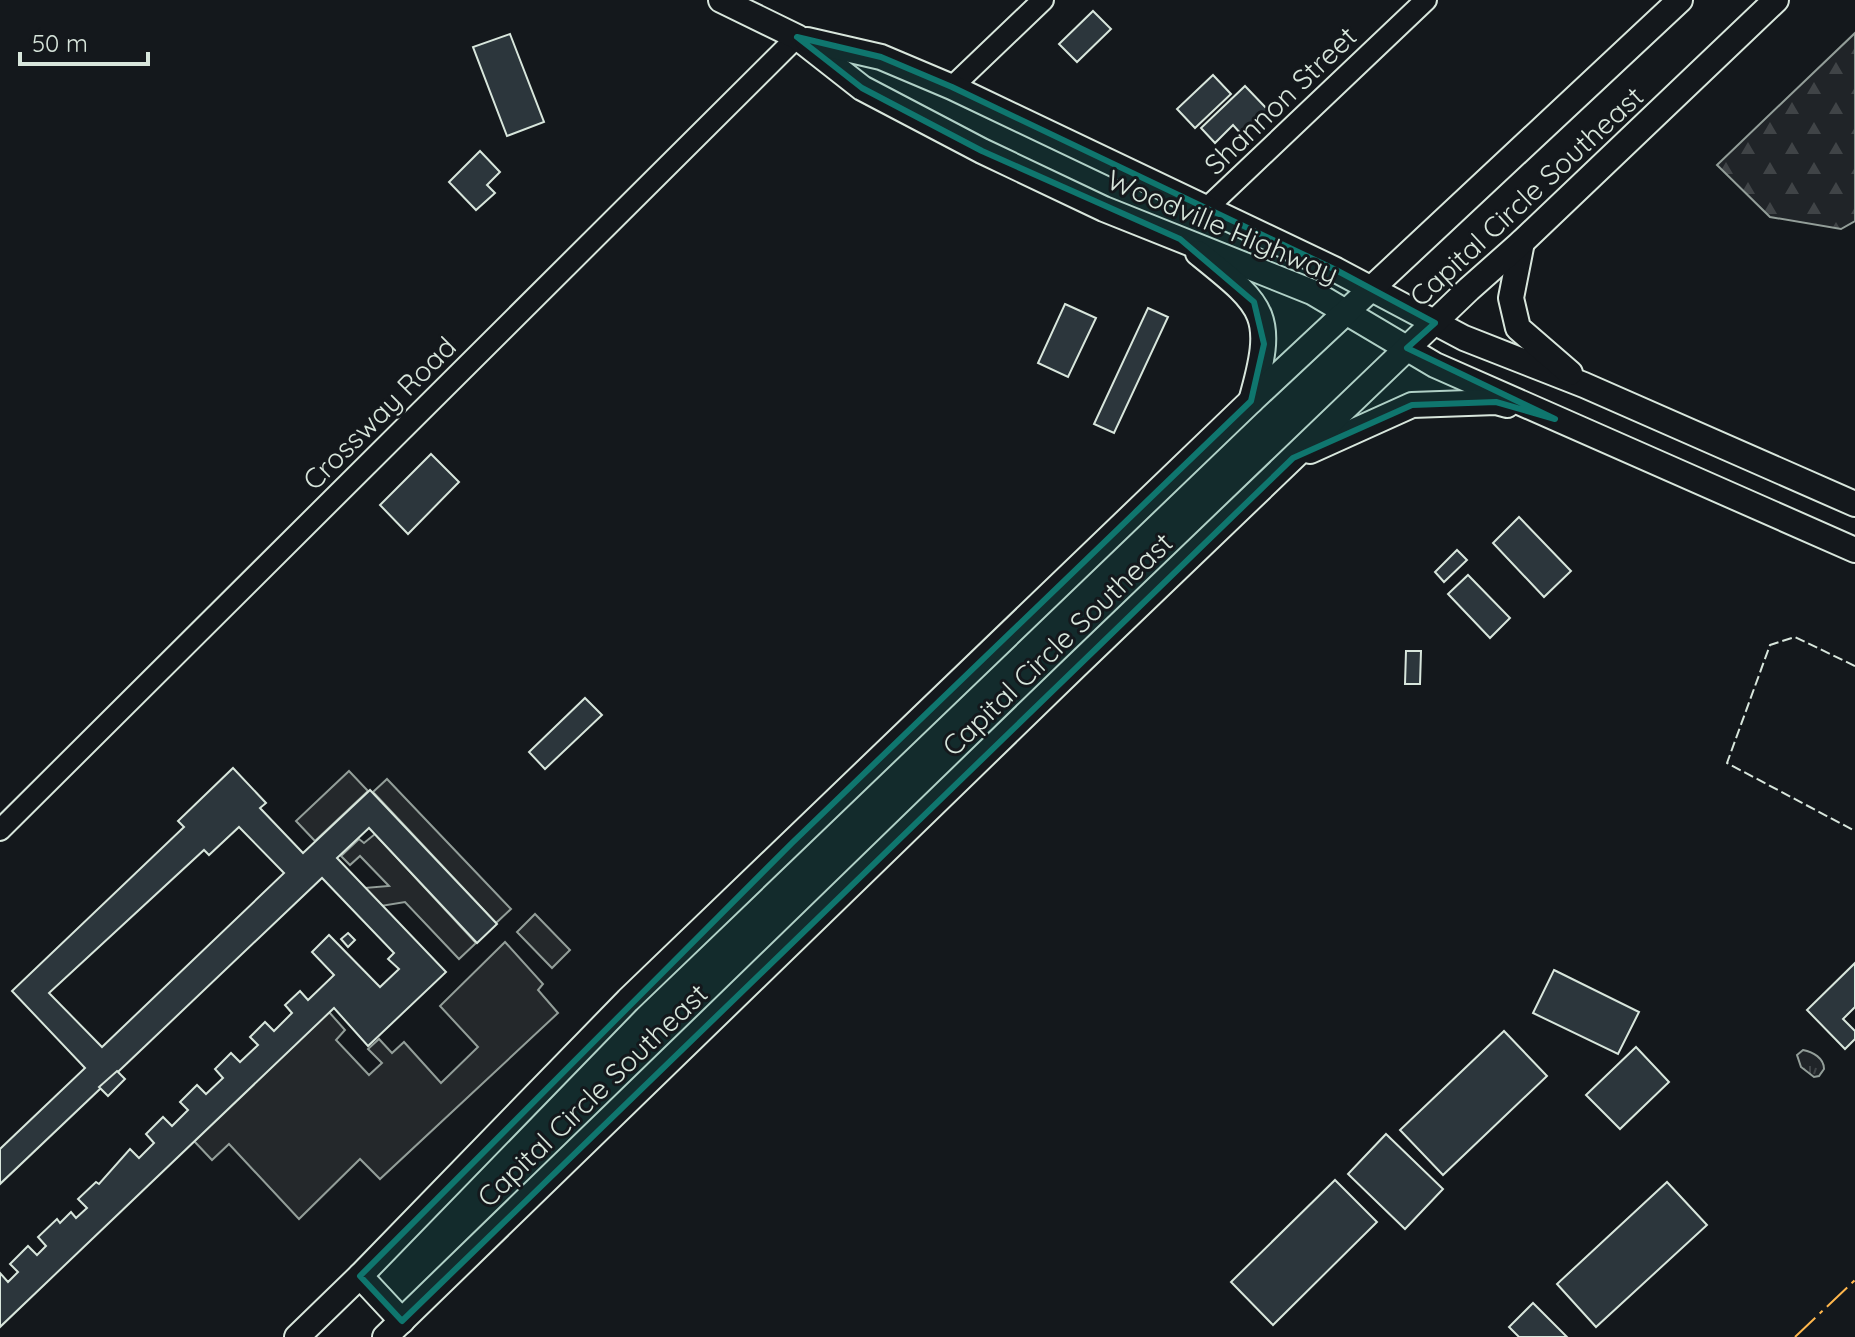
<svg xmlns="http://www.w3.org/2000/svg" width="1855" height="1337" font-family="Quicksand,sans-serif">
  <defs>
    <pattern id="grass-tufts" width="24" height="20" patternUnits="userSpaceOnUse" patternTransform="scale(2)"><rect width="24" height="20" fill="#202428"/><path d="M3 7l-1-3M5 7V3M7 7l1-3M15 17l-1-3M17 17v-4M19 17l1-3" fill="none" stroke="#404447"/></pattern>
    <pattern id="forest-firs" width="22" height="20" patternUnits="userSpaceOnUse" patternTransform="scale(2)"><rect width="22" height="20" fill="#202428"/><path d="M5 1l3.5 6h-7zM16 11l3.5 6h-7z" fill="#404447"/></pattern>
  </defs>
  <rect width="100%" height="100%" fill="#14181c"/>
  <!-- grass -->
  <path fill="url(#grass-tufts)" stroke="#939e99" stroke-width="2" d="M 1803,1050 C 1813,1052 1824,1058 1824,1069 L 1819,1076 L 1814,1077 L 1801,1067 L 1797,1055 Z"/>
  <!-- forest -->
  <polygon fill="url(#forest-firs)" stroke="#939e99" stroke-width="2" points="1855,33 1855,221 1841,229 1770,217 1717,165"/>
  <!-- parking -->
  <g fill="#24282b" stroke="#939e99" stroke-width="2">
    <polygon points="349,771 368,791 315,841 296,821"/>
    <polygon points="387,779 511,909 496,923 373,792"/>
    <polygon points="375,834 476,943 459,959 405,902 381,906 364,888 389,886 360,856 350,865 341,856 359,839 364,843"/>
    <polygon points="535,914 570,950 552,968 517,932"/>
    <polygon points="505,942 543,984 538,990 558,1013 380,1179 360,1159 299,1219 229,1144 212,1160 194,1141 329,1012 345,1030 336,1040 369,1075 382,1063 368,1049 379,1039 392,1053 404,1042 441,1083 478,1047 440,1006"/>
  </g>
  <!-- building -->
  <g fill="#2c363c" stroke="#d8e6dc" stroke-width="2" fill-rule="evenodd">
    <polygon points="1093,11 1111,29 1077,62 1059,44"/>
    <polygon points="510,34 544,122 507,136 473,47"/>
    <polygon points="1213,75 1231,94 1195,128 1177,109"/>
    <polygon points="1245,86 1268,110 1242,135 1233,125 1215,143 1201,128"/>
    <polygon points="480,151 500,172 487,185 495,193 476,210 449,182"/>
    <polygon points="1065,304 1096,318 1068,377 1038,363"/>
    <polygon points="1148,308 1168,317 1114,433 1094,424"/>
    <polygon points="431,454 459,482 408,534 380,505"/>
    <polygon points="1519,517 1571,571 1544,597 1493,543"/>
    <polygon points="1457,550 1467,560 1444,582 1435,572"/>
    <polygon points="1468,575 1510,618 1490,638 1448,594"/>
    <polygon points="1406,651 1421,651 1420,684 1405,684"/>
    <polygon points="585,698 602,715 545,769 529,752"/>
    <path d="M 233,768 L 266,803 L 260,808 L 303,853 L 370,790 L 497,924 L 477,943 L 369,828 L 337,858 L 446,972 L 368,1046 L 334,1008 L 0,1327 L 0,1273 L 8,1282 L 18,1272 L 10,1264 L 28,1246 L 37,1255 L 46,1246 L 38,1237 L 57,1219 L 60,1223 L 71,1212 L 76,1218 L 87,1208 L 78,1199 L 96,1182 L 99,1184 L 130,1149 L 139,1158 L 154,1143 L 146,1134 L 163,1117 L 172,1126 L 188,1110 L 180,1102 L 197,1085 L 206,1094 L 223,1078 L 215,1069 L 231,1053 L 240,1062 L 258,1045 L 250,1037 L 265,1022 L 274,1031 L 292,1013 L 285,1005 L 300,991 L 308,1000 L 334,975 L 312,952 L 329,935 L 380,987 L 399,969 L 388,959 L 394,953 L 322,878 L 0,1184 L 0,1149 L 85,1068 L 12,991 L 184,827 L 178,821 ZM 239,827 L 284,873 L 102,1047 L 49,993 L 204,850 L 209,855 Z"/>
    <polygon points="348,933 355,940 348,947 341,939"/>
    <polygon points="1855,963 1855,1007 1843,1019 1855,1031 1855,1039 1845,1049 1807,1010"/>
    <polygon points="1554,970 1639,1012 1618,1054 1533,1013"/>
    <polygon points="1504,1031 1547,1076 1443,1175 1400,1130"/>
    <polygon points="1636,1047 1669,1082 1620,1129 1586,1095"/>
    <polygon points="117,1071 125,1079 108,1096 99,1087"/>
    <polygon points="1386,1134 1443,1189 1405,1229 1348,1174"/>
    <polygon points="1335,1180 1377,1222 1273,1325 1231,1282"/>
    <polygon points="1667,1182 1707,1225 1596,1327 1557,1284"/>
    <polygon points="1533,1303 1567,1337 1519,1337 1509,1327"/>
  </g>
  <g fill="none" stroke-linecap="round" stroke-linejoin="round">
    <!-- minor casing -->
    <g stroke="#d8e6dc" stroke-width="24">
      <g id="minor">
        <polyline points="952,87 1043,0"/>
        <polyline points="1208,207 1426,0"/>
        <polyline points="0,830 797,37"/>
      </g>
    </g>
    <!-- major casing -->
    <g stroke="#d8e6dc" stroke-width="28">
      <g id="major">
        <polyline points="721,0 797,37 862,88 982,151 1104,209 1312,292 1435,365 1855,550"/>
        <polyline points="807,40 881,57 952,87 1336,270 1464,338 1584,385 1855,504"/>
        <polyline points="1522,242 1511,298 1518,328 1570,373"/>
        <path d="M 1198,253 C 1265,307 1276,314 1251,401"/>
        <polyline points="1310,451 1412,405 1496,402 1507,405"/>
        <polyline points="360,1276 402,1321"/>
        <polyline points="297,1337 360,1276 628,1000 1251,401 1680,0"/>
        <polyline points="385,1337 1074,668 1469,289 1522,242 1776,0"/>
      </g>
    </g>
    <!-- minor -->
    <use href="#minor" stroke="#14181c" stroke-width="20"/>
    <!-- major -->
    <use href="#major" stroke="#14181c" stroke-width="24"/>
    <!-- fence -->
    <polyline stroke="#d8e6dc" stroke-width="2" stroke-dasharray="10 4" stroke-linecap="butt" points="1855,666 1795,637 1770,645 1727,763 1855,831"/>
    <!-- power -->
    <polyline stroke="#ffb74d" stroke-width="2" stroke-dasharray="28 6 4 6" stroke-linecap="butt" points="1795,1337 1855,1280"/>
  </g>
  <!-- marked area -->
  <path fill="#0f766e" fill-opacity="0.2" stroke="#0f766e" stroke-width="6" stroke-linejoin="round" d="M 797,37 L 881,57 L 952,87 L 1336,270 L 1435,323 L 1407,348 L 1555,419 L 1496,402 L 1412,405 L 1293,458 L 402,1321 L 360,1276 L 792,843 L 1251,401 L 1264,344 L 1254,302 L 1180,239 L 982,151 L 862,88 Z"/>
  <g text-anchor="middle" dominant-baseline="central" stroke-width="6" stroke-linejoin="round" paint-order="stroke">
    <!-- street labels -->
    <g font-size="28" fill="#d8e6dc" stroke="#14181c">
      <text transform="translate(1280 100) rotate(-44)">Shannon Street</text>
      <text transform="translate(1526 196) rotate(-43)">Capital Circle Southeast</text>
      <text transform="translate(1223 226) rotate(23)">Woodville Highway</text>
      <text transform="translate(379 413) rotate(-45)">Crossway Road</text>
      <text transform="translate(1057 644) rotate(-44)">Capital Circle Southeast</text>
      <text transform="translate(592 1095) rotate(-44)">Capital Circle Southeast</text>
    </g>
  </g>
  <!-- scale -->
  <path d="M20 52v12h128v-12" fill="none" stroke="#d8e6dc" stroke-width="4"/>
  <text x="32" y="52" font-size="24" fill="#d8e6dc" stroke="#14181c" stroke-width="6" paint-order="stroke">50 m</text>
</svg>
